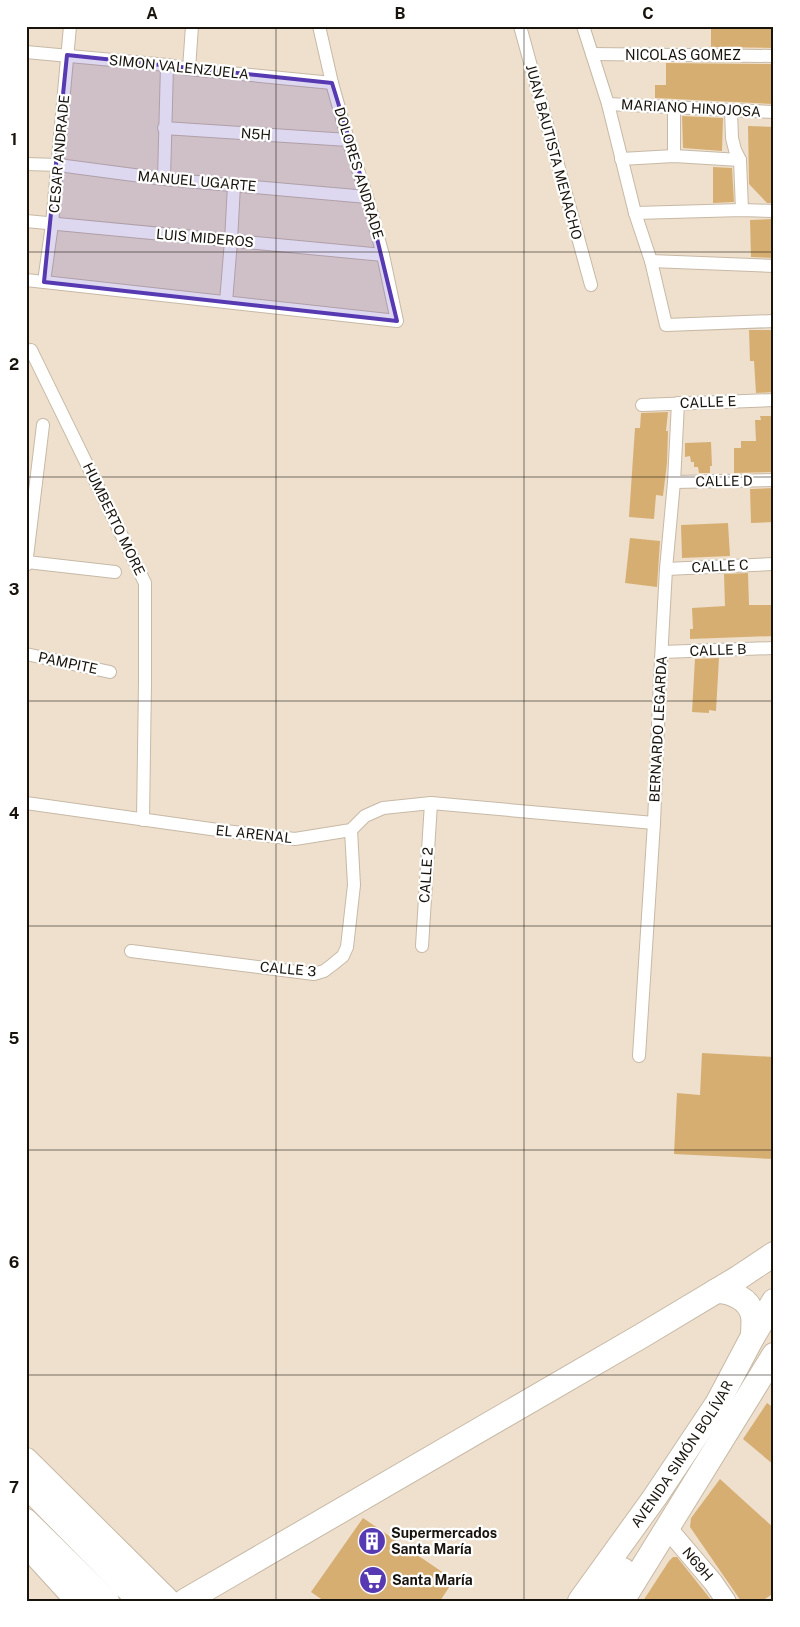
<svg xmlns="http://www.w3.org/2000/svg" width="800" height="1627" font-family="'Public Sans',sans-serif">
  <rect width="100%" height="100%" fill="#eee0cc"/>
  <!-- building -->
  <g fill="#d7ae72">
    <polygon points="711,26 774,26 774,48 711,47"/>
    <polygon points="666,63 774,64 774,104 655,98 655,85 666,85"/>
    <polygon points="682,116 723,118 722,151 683,148"/>
    <polygon points="748,126 774,127 774,203 767,203 749,184"/>
    <polygon points="713,167 732,168 734,202 713,203"/>
    <polygon points="773,219 774,258 751,257 750,220"/>
    <polygon points="749,330 774,330 774,392 756,393 754,361 750,361"/>
    <polygon points="668,412 666,431 668,431 667,463 663,496 656,495 654,519 629,517 635,428 640,428 641,413"/>
    <polygon points="760,416 774,416 774,472 734,473 734,448 741,448 741,441 756,441 755,420 761,420"/>
    <polygon points="711,442 712,466 710,466 710,473 699,473 698,467 694,467 694,462 691,462 690,456 685,457 685,443"/>
    <polygon points="774,488 774,522 751,523 750,489"/>
    <polygon points="728,523 730,556 682,558 681,525"/>
    <polygon points="630,538 660,541 657,587 625,583"/>
    <polygon points="748,573 749,605 772,605 774,636 690,639 690,629 693,629 692,608 725,606 724,574"/>
    <polygon points="719,658 716,711 709,710 709,713 692,712 695,659"/>
    <polygon points="702,1053 774,1057 774,1159 674,1154 677,1093 700,1095"/>
    <polygon points="767,1403 774,1408 774,1465 743,1439"/>
    <polygon points="720,1479 774,1528 774,1593 762,1601 741,1601 690,1527 691,1518"/>
    <polygon points="363,1518 454,1580 440,1601 324,1601 311,1592"/>
    <polygon points="673,1557 677,1557 712,1601 643,1601 669,1561"/>
  </g>
  <g fill="none" stroke-linecap="round" stroke-linejoin="round">
    <!-- street casing -->
    <g stroke="#c7b9a6" stroke-width="14">
      <g id="street">
        <polyline points="520,26 591,285"/>
        <polyline points="583,26 608,104 635,213 651,261 666,325 774,321"/>
        <polyline points="26,52 167,65 189,69 332,83"/>
        <polyline points="592,54 774,56"/>
        <polyline points="189,69 192,26"/>
        <polyline points="608,104 774,112"/>
        <polyline points="674,108 674,156"/>
        <polyline points="731,111 732,138 735,150 740,160 742,210"/>
        <polyline points="164,128 348,140"/>
        <polyline points="621,159 674,156 740,160"/>
        <polyline points="26,164 58,165 164,179 367,197"/>
        <polyline points="164,179 167,65"/>
        <polyline points="635,213 742,210 774,211"/>
        <polyline points="26,221 383,255"/>
        <polyline points="651,261 774,266"/>
        <polyline points="26,280 397,321 383,255 367,197 348,140 332,83 319,26"/>
        <polyline points="44,282 52,224 70,26"/>
        <polyline points="226,302 231,241 234,185"/>
        <polyline points="31,350 145,583 145,682 143,820"/>
        <polyline points="642,405 774,400"/>
        <polyline points="674,482 774,480"/>
        <polyline points="27,562 115,572"/>
        <polyline points="26,565 43,425"/>
        <polyline points="666,569 774,564"/>
        <polyline points="662,652 774,648"/>
        <polyline points="26,654 110,672"/>
        <polyline points="26,803 225,831 295,839 351,830 365,816 383,808 431,803 654,823"/>
        <polyline points="422,946 431,803"/>
        <polyline points="131,951 314,974 324,971 332,965 343,956 347,947 354,885 351,830"/>
        <polyline points="639,1056 654,823 660,678 666,569 674,482 678,403"/>
      </g>
    </g>
    <!-- secondary casing -->
    <g stroke="#c7b9a6" stroke-width="21">
      <g id="secondary">
        <path id="s1" d="M 668,1529 L 713,1582 L 726,1601"/>
      </g>
    </g>
    <!-- highway casing -->
    <g stroke="#c7b9a6" stroke-width="26">
      <g id="highway">
        <path d="M 716,1291 C 731,1291 750,1299 753,1316 C 754,1322 753,1330 753,1336"/>
        <polyline points="26,1460 168,1601"/>
        <polyline points="26,1485 140,1601"/>
        <polyline points="26,1521 107,1601"/>
        <polyline points="26,1544 78,1601"/>
        <polyline points="185,1601 643,1335 738,1278 774,1254"/>
        <path id="s2" d="M 580,1601 L 655,1497 L 717,1404 L 753,1336 L 774,1301"/>
        <polyline points="603,1601 623,1570"/>
        <polyline points="622,1601 774,1355"/>
      </g>
    </g>
    <!-- street -->
    <use href="#street" stroke="#fff" stroke-width="12"/>
    <!-- secondary -->
    <use href="#secondary" stroke="#fff" stroke-width="19"/>
    <!-- highway -->
    <use href="#highway" stroke="#fff" stroke-width="24"/>
  </g>
  <!-- marked area -->
  <path fill="#573ab2" fill-opacity="0.2" stroke="#573ab2" stroke-width="4" stroke-linejoin="round" d="M 67,55 L 332,83 L 367,197 L 397,321 L 44,282 Z"/>
  <!-- grid -->
  <path fill="none" stroke="#18130c" stroke-width="1" stroke-opacity="0.55" d="M 276,26 L 276,1601M 524,26 L 524,1601M 26,252 L 774,252M 26,477 L 774,477M 26,701 L 774,701M 26,926 L 774,926M 26,1150 L 774,1150M 26,1375 L 774,1375"/>
  <!-- icons -->
  <defs>
    <g id="building-disc" transform="scale(1.4375)"><circle r="9.5" fill="#573ab2" stroke="#fff"/><path d="M-4-6H4V6H1V3H-1V6H-4ZM-2.5-4.3h1.7v1.8h-1.7ZM.8-4.3h1.7v1.8H.8ZM-2.5-1h1.7V.8h-1.7ZM.8-1h1.7V.8H.8Z" fill="#fff"/></g>
    <g id="supermarket-disc" transform="scale(1.4375)"><circle r="9.5" fill="#573ab2" stroke="#fff"/><path d="M-6-5.5h2.5l.6 2H6L4.5 2H-2.5L-4.4-4H-6ZM-1.5 3.2a1.3 1.3 0 1 0 .1 0ZM3 3.2a1.3 1.3 0 1 0 .1 0Z" fill="#fff"/></g>
  </defs>
  <g fill-rule="evenodd">
    <use href="#building-disc" x="372" y="1541"/>
    <use href="#supermarket-disc" x="373" y="1580"/>
  </g>
  <g text-anchor="middle" dominant-baseline="central" stroke-width="4.5" stroke-linejoin="round" paint-order="stroke">
    <!-- street labels -->
    <g font-size="14" fill="#18130c" stroke="#fff">
      <text x="683" y="55">NICOLAS GOMEZ</text>
      <text transform="translate(179 67) rotate(6)">SIMON VALENZUELA</text>
      <text transform="translate(691 108) rotate(3)">MARIANO HINOJOSA</text>
      <text transform="translate(256 134) rotate(4)">N5H</text>
      <text transform="translate(554 152) rotate(75)">JUAN BAUTISTA MENACHO</text>
      <text transform="translate(59 154) rotate(-85)">CESAR ANDRADE</text>
      <text transform="translate(359 173) rotate(73)">DOLORES ANDRADE</text>
      <text transform="translate(197 181) rotate(5)">MANUEL UGARTE</text>
      <text transform="translate(205 238) rotate(5)">LUIS MIDEROS</text>
      <text transform="translate(708 402) rotate(-2)">CALLE E</text>
      <text transform="translate(724 481) rotate(-1)">CALLE D</text>
      <text transform="translate(114 519) rotate(64)">HUMBERTO MORE</text>
      <text transform="translate(720 566) rotate(-3)">CALLE C</text>
      <text transform="translate(718 650) rotate(-2)">CALLE B</text>
      <text transform="translate(68 663) rotate(12)">PAMPITE</text>
      <text transform="translate(658 729) rotate(-87)">BERNARDO LEGARDA</text>
      <text transform="translate(254 834) rotate(6)">EL ARENAL</text>
      <text transform="translate(426 875) rotate(-86)">CALLE 2</text>
      <text transform="translate(288 969) rotate(5)">CALLE 3</text>
      <text stroke="none"><textPath href="#s2" startOffset="179">AVENIDA SIMÓN BOLÍVAR</textPath></text>
      <text stroke="none"><textPath href="#s1" startOffset="46">N69H</textPath></text>
    </g>
    <!-- poi labels -->
    <g font-size="14" font-weight="bold" fill="#18130c" stroke="#fff" text-anchor="start">
      <text x="391" y="1533">Supermercados<tspan x="391" dy="16">Santa María</tspan></text>
      <text x="392" y="1580">Santa María</text>
    </g>
  </g>
  <!-- border -->
  <rect width="800" height="1627" fill="none" stroke="#ffffff" stroke-width="55"/>
  <rect x="28" y="28" width="744" height="1572" fill="none" stroke="#18130c" stroke-width="2"/>
  <g font-size="16" text-anchor="middle" font-weight="bold" fill="#18130c">
    <text x="152" y="19">A</text>
    <text x="400" y="19">B</text>
    <text x="648" y="19">C</text>
    <text x="14" y="145">1</text>
    <text x="14" y="370">2</text>
    <text x="14" y="595">3</text>
    <text x="14" y="819">4</text>
    <text x="14" y="1044">5</text>
    <text x="14" y="1268">6</text>
    <text x="14" y="1493">7</text>
  </g>
</svg>
